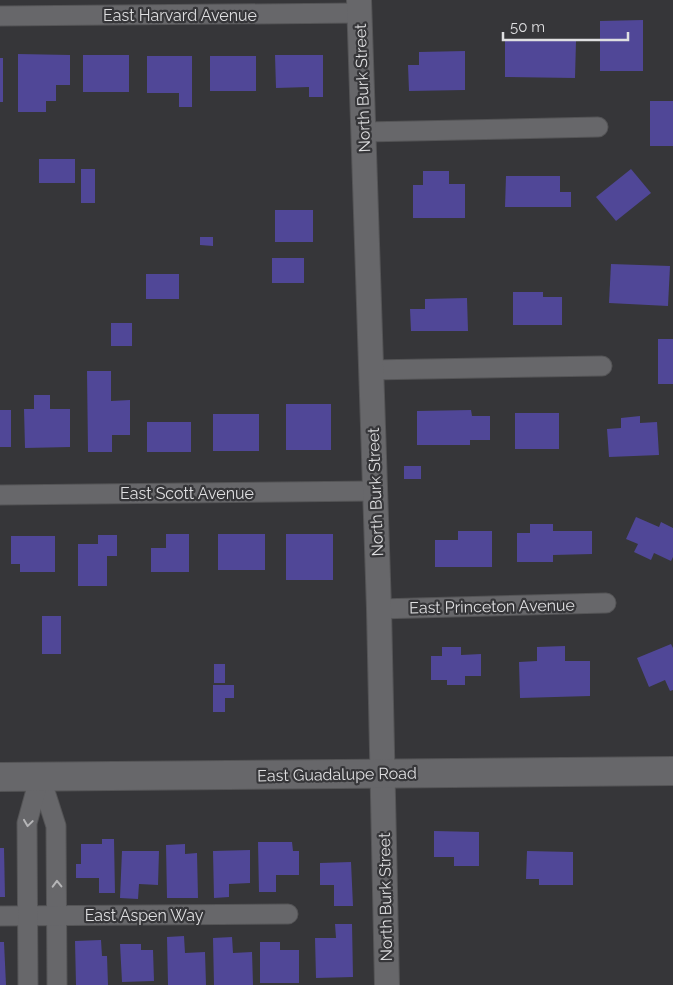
<svg xmlns="http://www.w3.org/2000/svg" width="673" height="985" font-family="Raleway,sans-serif">
<style>
.building{fill:#504797}
.lines{fill:none;stroke-linecap:round;stroke-linejoin:round}
.minor-casing{stroke:#545456;stroke-width:21}
.tertiary-casing{stroke:#545456;stroke-width:26}
.secondary-casing{stroke:#545456;stroke-width:30}
.minor{stroke:#67676a;stroke-width:19}
.tertiary{stroke:#67676a;stroke-width:24}
.secondary{stroke:#67676a;stroke-width:28}
.oneway{stroke:#b5b5b7}
.labels{text-anchor:middle;stroke-width:4.5;stroke-linejoin:round;paint-order:stroke}
.street-label{font-size:16px;fill:#dfdfe1;stroke:#363639}
</style>
<rect width="100%" height="100%" fill="#363639"/>
<g class="building">
<path d="M643,20V71H600V21Z"/>
<path d="M505,40L576,41L575,78L505,77Z"/>
<path d="M465,51V90L409,91L408,65H419V52Z"/>
<path d="M18,54L70,55V85H56V101H46V112H18Z"/>
<rect x="83" y="55" width="46" height="37"/>
<path d="M275,55H323V97H309V87L276,88Z"/>
<path d="M147,56H192V107H179V93H147Z"/>
<rect x="210" y="56" width="46" height="35"/>
<rect x="0" y="58" width="3" height="44"/>
<rect x="650" y="101" width="23" height="45"/>
<rect x="39" y="159" width="36" height="24"/>
<rect x="81" y="169" width="14" height="34"/>
<path d="M631,169L651,193L616,221L596,197Z"/>
<path d="M423,171H449V184H465V218H413V185H423Z"/>
<path d="M506,176H560V192H571V207H505Z"/>
<rect x="275" y="210" width="38" height="32"/>
<path d="M200,237H213V246L200,245Z"/>
<rect x="272" y="258" width="32" height="25"/>
<path d="M611,264L670,266L668,306L609,303Z"/>
<rect x="146" y="274" width="33" height="25"/>
<path d="M513,292H543V297H562V325H513Z"/>
<path d="M467,298L468,331H411L410,309H425V299Z"/>
<rect x="111" y="323" width="21" height="23"/>
<rect x="658" y="339" width="15" height="45"/>
<path d="M87,371H111V401L130,400V435H112V452H88Z"/>
<path d="M34,395H50V409H70V447L25,448L24,409H34Z"/>
<rect x="286" y="404" width="45" height="46"/>
<rect x="0" y="410" width="11" height="37"/>
<path d="M471,410L472,416H490V440H470V445H417V411Z"/>
<rect x="515" y="413" width="44" height="36"/>
<rect x="213" y="414" width="46" height="37"/>
<path d="M640,416V423L657,422L659,455L609,457L607,429L621,428V418Z"/>
<rect x="147" y="422" width="44" height="30"/>
<rect x="404" y="466" width="17" height="13"/>
<path d="M636,517L659,527L661,522L673,528V557L671,561L654,553L651,560L634,552L638,544L626,539Z"/>
<path d="M530,524H553V531H592V554L553,555V562H517V533H530Z"/>
<path d="M458,531H492V567H435V540H458Z"/>
<path d="M166,534H189V572H151V548H166Z"/>
<rect x="218" y="534" width="47" height="36"/>
<rect x="286" y="534" width="47" height="46"/>
<path d="M98,535H117V556H107V586H78V544H98Z"/>
<path d="M11,536H55V572H20V564H11Z"/>
<rect x="42" y="616" width="19" height="38"/>
<path d="M671,644L673,648V690L670,691L665,680L649,687L637,658Z"/>
<path d="M565,646V661H590V696L520,698L519,662L537,661V647Z"/>
<path d="M442,647H461V655L481,654V676H465V685H447V680H431V656H442Z"/>
<rect x="214" y="664" width="11" height="19"/>
<path d="M213,685H234V698H225V712H213Z"/>
<path d="M434,831L479,832V866H454V857H434Z"/>
<path d="M102,839H114L115,893H99V878H76V864H81V844H102Z"/>
<path d="M258,842H292L293,851H299V875H276V892H259Z"/>
<path d="M185,844V854L197,853L198,898H167L166,845Z"/>
<path d="M0,848H4L5,897H0Z"/>
<path d="M250,850V883L229,884V897L214,898L213,851Z"/>
<path d="M122,851H159L158,885L139,884L138,899L120,898Z"/>
<path d="M527,851L573,852V885H539V879H526Z"/>
<path d="M351,862L353,906H334V885H320V863Z"/>
<path d="M335,924H352L353,977L316,978L315,938H336Z"/>
<path d="M184,936L185,953L205,952L206,985H168L167,937Z"/>
<path d="M232,937L233,953L252,952L253,985H214L213,938Z"/>
<path d="M101,940L102,956H107L108,985H76L75,941Z"/>
<path d="M0,942H4L6,985H0Z"/>
<path d="M260,942H280V950H299V983H260Z"/>
<path d="M120,944H141V950H153L154,981L122,982Z"/>
</g>
<g class="lines">
<defs>
<g id="minor">
<path d="M0,16L360,13"/>
<path d="M364,132L598,127"/>
<path d="M370,370L602,366"/>
<path d="M0,495L375,491"/>
<path d="M379,609L606,603"/>
<path d="M40,776L56,826L57,985"/>
<path d="M0,916L288,914"/>
<path d="M28,985L27,823L40,776"/>
</g>
<path id="tertiary" d="M359,0L379,609L387,985"/>
<path id="secondary" d="M0,777L673,771"/>
</defs>
<use href="#minor" class="minor-casing"/>
<use href="#tertiary" class="tertiary-casing"/>
<use href="#secondary" class="secondary-casing"/>
<use href="#minor" class="minor"/>
<use href="#tertiary" class="tertiary"/>
<use href="#secondary" class="secondary"/>
</g>
<defs><path id="oneway-chevron" d="M-2-3.5L2.5 0L-2 3.5" fill="none" stroke-width="1.6" stroke-linecap="round" stroke-linejoin="round" transform="scale(1.25)"/></defs>
<g class="oneway">
<use href="#oneway-chevron" transform="translate(28 823) rotate(98)"/>
<use href="#oneway-chevron" transform="translate(57 884) rotate(-91)"/>
</g>
<g class="labels">
<g class="street-label">
<text x="180" y="21">East Harvard Avenue</text>
<text transform="translate(362 88) rotate(-92)" y="6">North Burk Street</text>
<text transform="translate(375 492) rotate(-92)" y="6">North Burk Street</text>
<text x="187" y="499">East Scott Avenue</text>
<text transform="translate(492 606) rotate(-1)" y="6">East Princeton Avenue</text>
<text transform="translate(337 774) rotate(-1)" y="6">East Guadalupe Road</text>
<text transform="translate(385 897) rotate(-91)" y="6">North Burk Street</text>
<text x="144" y="921">East Aspen Way</text>
</g>
</g>
<path d="M503 32v8h125v-8" fill="none" stroke="#dfdfe1" stroke-width="2.5"/>
<text x="510" y="32" font-size="15" fill="#dfdfe1" stroke="#363639" stroke-width="4" paint-order="stroke">50 m</text>
</svg>
